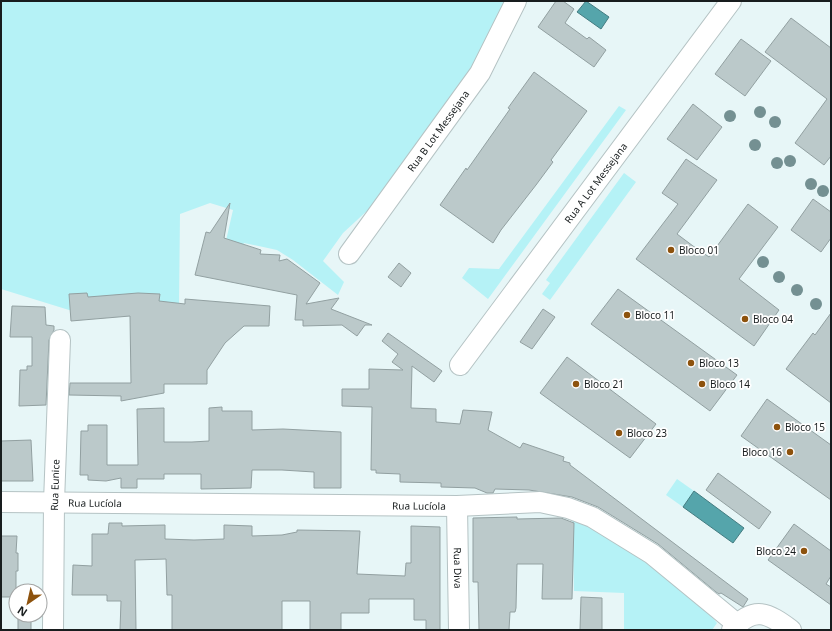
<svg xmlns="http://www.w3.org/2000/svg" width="832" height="631" font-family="'Noto Sans',sans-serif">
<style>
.green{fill:#b5f2f6}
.water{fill:#55a5ab;stroke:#437c81}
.building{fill:#bbc9ca;stroke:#92a0a1}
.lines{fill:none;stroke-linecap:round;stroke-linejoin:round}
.street-casing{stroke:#b5c3c4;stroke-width:22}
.street{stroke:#fff;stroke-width:20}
.tree{fill:#749092}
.poi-dot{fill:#8d520d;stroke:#fff;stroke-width:1.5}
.labels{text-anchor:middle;stroke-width:3.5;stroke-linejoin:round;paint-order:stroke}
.street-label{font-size:10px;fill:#181d1e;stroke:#fff}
.poi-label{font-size:10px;fill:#181d1e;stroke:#fff;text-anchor:start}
</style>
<rect width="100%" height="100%" fill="#e7f6f7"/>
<g class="green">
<path d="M1,1H505L472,68L369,209L343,233L323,261L344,282L338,295L293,260L277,250L244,243L241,250L225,245L233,210L210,203L180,214L179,306L82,314L1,289Z"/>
<path d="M619,106L626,110L488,299L462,278L469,268L499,269Z"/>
<path d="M624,173L636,182L550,300L542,294L550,283L546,280Z"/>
<path d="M677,479L694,491L683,507L666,495Z"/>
<path d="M572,515L653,566L707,611L717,623L712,630H624V593L574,591Z"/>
</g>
<g class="water">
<path d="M586,1L609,17L601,29L577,12Z"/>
<path d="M694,491L744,528L733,543L683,507Z"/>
</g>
<g class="building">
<path d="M556,1H563L574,9L565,23L587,39L589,37L606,50L594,67L538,27Z"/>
<path d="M791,18L831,48V156L824,165L795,143L827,99L765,52Z"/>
<path d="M741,39L771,61L745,96L715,74Z"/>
<path d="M534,72L587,111L551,160L553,162L536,185L501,230L493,243L440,205L466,168L467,170L510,109L508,108Z"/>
<path d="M693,104L722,127L697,160L667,139Z"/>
<path d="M686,159L717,180L677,234L693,246L709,257L748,204L778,227L739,279L779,310L754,346L636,259L678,204L662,193Z"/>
<path d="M813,199L831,212V238L821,252L791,230Z"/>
<path d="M230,203L224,238L261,250L260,254L280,255L279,261L287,259L320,283L306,304L339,298L331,309L372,325H365L357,336L342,325L303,326V320H295L297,295L195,275L206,232L210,233Z"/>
<path d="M399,263L411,273L401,287L388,277Z"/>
<path d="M618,289L737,375L710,411L591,324Z"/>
<path d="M87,293L88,297L138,293L160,294L159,301L185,304V299L270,306L269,326H244L225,343L207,370V384H164V393L121,401V396L69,395L70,383H131L130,316L71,321L69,294Z"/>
<path d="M12,306L45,307L46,325L54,326V330L49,340L46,405L19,406L20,370H27V366H32V337H10Z"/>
<path d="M543,309L555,317L532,349L520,342Z"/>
<path d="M831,313V403L786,369L813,333L815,335Z"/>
<path d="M388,333L442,371L434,382L412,366L411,408L436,409V422L460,424L463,410L492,412L488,430L520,448L523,443L564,457L563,461L570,463V465L748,599L743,607L721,593L719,594L716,592L658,544L598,507L572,497L529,490L495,489L493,493H487L475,488L441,487V483L400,482V474L376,473V470H371L372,407L342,406V389H369V369L403,370L392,362L398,354L382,341Z"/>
<path d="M567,357L656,424L630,458L540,393Z"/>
<path d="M767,399L831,445V500L741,436Z"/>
<path d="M222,407V411H252V430L283,429L341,432V488H314V472L282,470H252L251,488L201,489V474H164V479H137V488H121V478L106,481L88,480V475H80L81,431H88V425H107V465H138L137,409L164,408V442H192L209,441V408Z"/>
<path d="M31,440L33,481H1V441Z"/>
<path d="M718,473L771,512L759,529L706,490Z"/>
<path d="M517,517V519L561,518L574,523L572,599H542L543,564H517L516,608L515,612H510L509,630H479L478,582H473V518Z"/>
<path d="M109,523H122V526L165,525V539L194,540L224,539V525L252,526V536L282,535L297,532V530L360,531L357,574L405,576L406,563H411V526L440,527V630H426V620H414V599H369V613H341V630H310V601H282V630H172V595H167L166,559L135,560L136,630H120L121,601H107V595H72L73,565L92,566V534H108Z"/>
<path d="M794,524L831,551V576L826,584L831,587V605L768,560Z"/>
<path d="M1,536H17L16,553H18V571H16V597H1Z"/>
<path d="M581,597L602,598V630H580Z"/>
<rect x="18" y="615" width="13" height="15"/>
</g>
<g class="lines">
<defs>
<g id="street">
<path id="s1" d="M349,254L480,73L516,1"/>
<path id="s2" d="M460,365L731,1"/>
<path id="s3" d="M1,502L457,506L540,502L568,508L592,517L652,554L737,624"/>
<path id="s4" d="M457,506L459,630"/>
<path id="s5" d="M53,630L54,502L60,340"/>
<path d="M732,630C754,605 768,613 791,630"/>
</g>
</defs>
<use href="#street" class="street-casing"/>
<use href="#street" class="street"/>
</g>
<g class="tree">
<circle cx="760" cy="112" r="6"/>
<circle cx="730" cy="116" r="6"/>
<circle cx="775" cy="122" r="6"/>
<circle cx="755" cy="145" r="6"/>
<circle cx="790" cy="161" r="6"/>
<circle cx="777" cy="163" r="6"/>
<circle cx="811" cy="184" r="6"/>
<circle cx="823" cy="191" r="6"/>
<circle cx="763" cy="262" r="6"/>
<circle cx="779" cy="277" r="6"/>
<circle cx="797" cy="290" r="6"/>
<circle cx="816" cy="304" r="6"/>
</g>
<g class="poi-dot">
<circle cx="671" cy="250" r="4"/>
<circle cx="627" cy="315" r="4"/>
<circle cx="745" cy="319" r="4"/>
<circle cx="691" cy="363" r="4"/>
<circle cx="576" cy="384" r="4"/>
<circle cx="702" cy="384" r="4"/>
<circle cx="777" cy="427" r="4"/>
<circle cx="619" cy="433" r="4"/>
<circle cx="790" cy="452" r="4"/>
<circle cx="804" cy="551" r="4"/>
</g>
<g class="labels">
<g class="street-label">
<text dy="4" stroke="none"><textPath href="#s1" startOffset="152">Rua B Lot Messejana</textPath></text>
<text dy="4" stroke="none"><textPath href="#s2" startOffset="227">Rua A Lot Messejana</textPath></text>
<text dy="4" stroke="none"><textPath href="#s5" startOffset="145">Rua Eunice</textPath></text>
<text dy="4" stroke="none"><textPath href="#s3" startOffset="94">Rua Lucíola</textPath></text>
<text dy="4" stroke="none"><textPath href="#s3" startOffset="418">Rua Lucíola</textPath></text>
<text dy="4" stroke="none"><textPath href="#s4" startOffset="62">Rua Diva</textPath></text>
</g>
<g class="poi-label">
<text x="679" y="254">Bloco 01</text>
<text x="635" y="319">Bloco 11</text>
<text x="753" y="323">Bloco 04</text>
<text x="699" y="367">Bloco 13</text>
<text x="584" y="388">Bloco 21</text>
<text x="710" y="388">Bloco 14</text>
<text x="785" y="431">Bloco 15</text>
<text x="627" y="437">Bloco 23</text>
<text x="782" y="456" text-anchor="end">Bloco 16</text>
<text x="796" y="555" text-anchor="end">Bloco 24</text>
</g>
</g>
<rect width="832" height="631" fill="none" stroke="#181d1e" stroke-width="4"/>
<g transform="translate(28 603) rotate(214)"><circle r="19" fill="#ffffff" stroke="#a3a5a5"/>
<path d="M0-3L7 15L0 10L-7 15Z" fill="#8d520d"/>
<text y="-6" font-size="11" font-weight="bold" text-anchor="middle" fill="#181d1e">N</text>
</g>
</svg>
